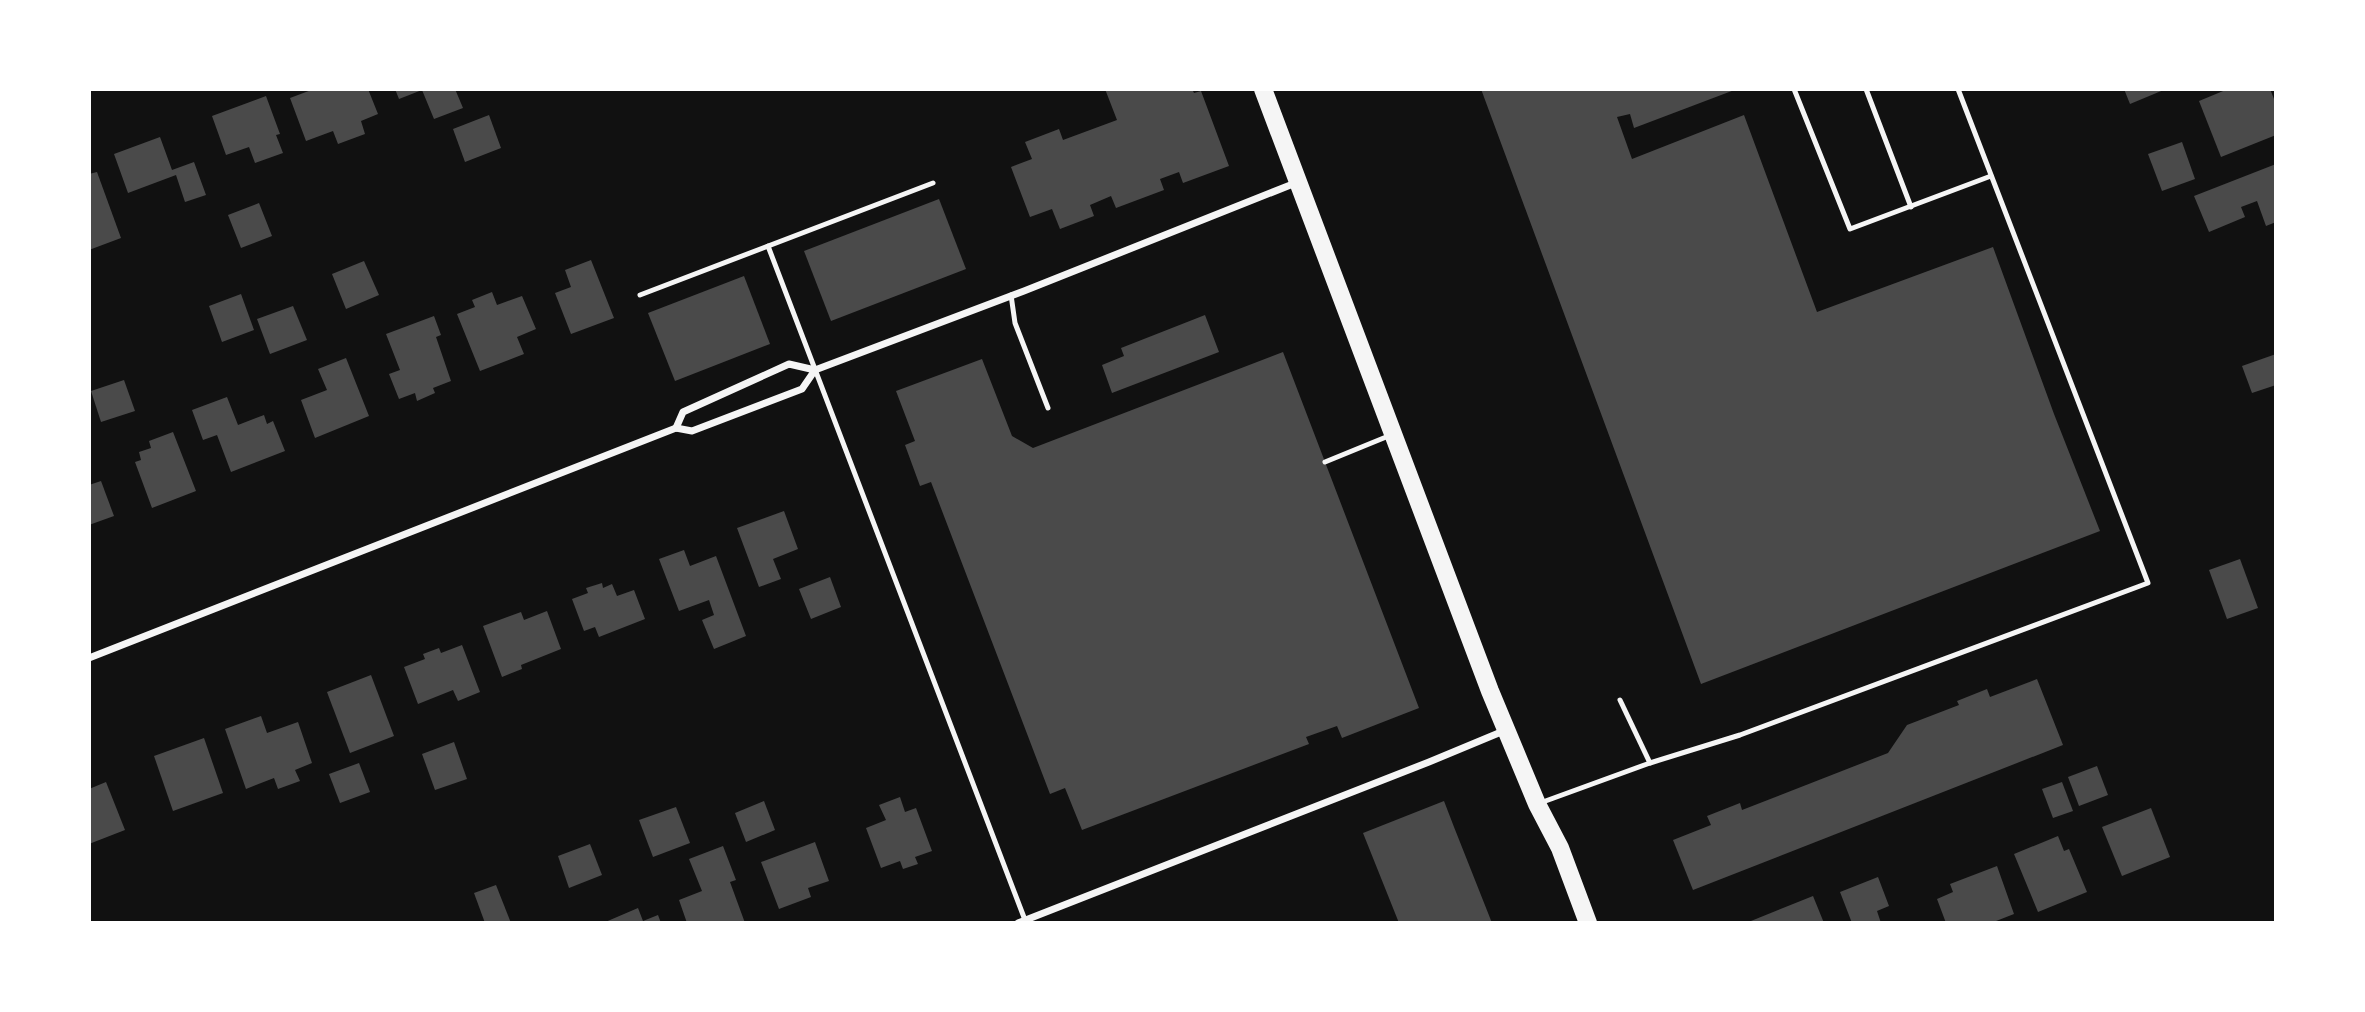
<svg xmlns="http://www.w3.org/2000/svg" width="2365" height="1012" font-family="Lora,serif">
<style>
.building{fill:#4a4a4a}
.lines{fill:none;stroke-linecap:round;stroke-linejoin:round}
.service{stroke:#f5f5f5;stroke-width:5}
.minor{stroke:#f5f5f5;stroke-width:7}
.primary{stroke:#f5f5f5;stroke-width:18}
</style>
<rect width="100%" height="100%" fill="#111"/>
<g class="building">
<path d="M314,89H368L378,114L361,121L365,134L338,144L333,131L306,141L290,98Z"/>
<path d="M395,89H455L463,108L434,119L422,90L399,99Z"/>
<path d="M1105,89H1192L1194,93L1201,91L1229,166L1183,183L1179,172L1160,179L1164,190L1116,208L1111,196L1090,205L1094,216L1060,229L1052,209L1030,217L1011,167L1032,159L1025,142L1059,129L1063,140L1117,120Z"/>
<path d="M1481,89H1737L1634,128L1630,114L1617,117L1632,159L1744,115L1817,312L1993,247L2054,414L2100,531L1701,684Z"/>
<path d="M2124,89H2166L2130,104Z"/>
<path d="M2228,89H2270L2276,104V135L2221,157L2199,101Z"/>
<path d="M266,96L280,134L276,135L283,153L255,163L249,147L226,155L212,116Z"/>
<path d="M489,115L501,148L465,162L453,129Z"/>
<path d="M160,137L172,170L194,162L206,195L185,202L176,175L128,193L114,154Z"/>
<path d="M2182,142L2195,179L2162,191L2148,154Z"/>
<path d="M2276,164V222L2266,226L2257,201L2241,207L2245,217L2209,232L2194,196Z"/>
<path d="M97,172L121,238L89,250V174Z"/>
<path d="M939,199L966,269L831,321L804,251Z"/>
<path d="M259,203L272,236L241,248L228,215Z"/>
<path d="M591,260L614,318L571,334L555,293L571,287L565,270Z"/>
<path d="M364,261L379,295L346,309L332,274Z"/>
<path d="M744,276L770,344L675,381L648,313Z"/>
<path d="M492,292L497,305L522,296L536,329L517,337L524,354L480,371L457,314L475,307L472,300Z"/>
<path d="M241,294L254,330L222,342L209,306Z"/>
<path d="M293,306L307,340L270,354L257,319Z"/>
<path d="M1205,315L1219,352L1112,393L1102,365L1124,356L1121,348Z"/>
<path d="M434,316L441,335L436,337L451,381L433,388L435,393L417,401L415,393L399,399L389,374L400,370L386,334Z"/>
<path d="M1283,352L1419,708L1342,738L1337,726L1306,737L1309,744L1082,830L1065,788L1050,794L931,482L920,486L905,445L915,441L896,391L982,359L1012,436L1033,448Z"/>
<path d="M2276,354V385L2252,393L2242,366Z"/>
<path d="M346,358L369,416L315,438L301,400L327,390L318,369Z"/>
<path d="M124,380L135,411L101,422L91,391Z"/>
<path d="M227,397L238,425L264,415L267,424L273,421L285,451L231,472L217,435L203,440L192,410Z"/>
<path d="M173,432L196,491L152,508L135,462L141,460L139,452L151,448L149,441Z"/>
<path d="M101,481L114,516L89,525V485Z"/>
<path d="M784,511L798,549L773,559L781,579L759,587L737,528Z"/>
<path d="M684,550L690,566L716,556L746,636L714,649L702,620L714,615L709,600L679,611L659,559Z"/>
<path d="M2240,559L2258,608L2227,619L2209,570Z"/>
<path d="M830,577L841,607L811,619L799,589Z"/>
<path d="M602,583L603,588L612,584L617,596L634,590L645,619L599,637L595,627L584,631L572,599L588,593L586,588Z"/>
<path d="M547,611L561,649L521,665L522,669L502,677L483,626L521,612L524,620Z"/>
<path d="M462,645L480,692L458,701L453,690L418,704L404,667L425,659L423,654L439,648L441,653Z"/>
<path d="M371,675L394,736L350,753L327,692Z"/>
<path d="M2037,679L2063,745L1693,890L1673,840L1711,825L1707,816L1740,803L1742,810L1888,753L1907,725L1959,705L1957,701L1987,689L1990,697Z"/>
<path d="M261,716L267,733L298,722L312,763L295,770L300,781L278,789L274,778L246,789L225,729Z"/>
<path d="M204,738L223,793L173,811L154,756Z"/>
<path d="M454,742L467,779L435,790L422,754Z"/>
<path d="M359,763L370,792L340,803L329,774Z"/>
<path d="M2097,766L2108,795L2079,806L2068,777Z"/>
<path d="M106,782L125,830L89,844V789Z"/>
<path d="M2062,782L2073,811L2053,818L2042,789Z"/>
<path d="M900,797L905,812L916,808L932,851L915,857L918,864L903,869L900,861L881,868L866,828L886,820L879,805Z"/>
<path d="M764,801L775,830L746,842L735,813Z"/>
<path d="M1444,801L1454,827L1492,923H1399L1363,833Z"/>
<path d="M676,807L690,843L653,857L639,820Z"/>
<path d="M2151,808L2170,857L2122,876L2102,827Z"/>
<path d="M2058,836L2064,851L2069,849L2087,892L2038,912L2014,854Z"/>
<path d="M815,842L829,881L808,888L811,897L779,909L761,862Z"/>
<path d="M590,844L602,875L569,888L558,856Z"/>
<path d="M723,846L736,880L730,882L745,923H687L679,900L702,891L689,859Z"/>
<path d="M1997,866L2014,914L1991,923H1946L1937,899L1953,892L1950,884Z"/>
<path d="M1878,877L1889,906L1877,911L1881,923H1852L1840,892Z"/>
<path d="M496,885L511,923H485L474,893Z"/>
<path d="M1813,896L1824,923H1746Z"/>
<path d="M638,908L643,921L658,915L661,923H603Z"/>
</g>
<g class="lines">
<g class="service">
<path d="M1794,89L1850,229L1991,176"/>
<path d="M1866,89L1911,207"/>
<path d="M768,246L1025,920"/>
<path d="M640,295L933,183"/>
<path d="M1011,295L1015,323L1048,408"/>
<path d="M1325,462L1391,435"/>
<path d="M1620,700L1650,763"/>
<path d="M1540,803L1650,763L1740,735L2148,583L1958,89"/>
</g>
<g class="minor">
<path d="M676,428L683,412L789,364L815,370L1024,291L1298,182"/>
<path d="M89,658L676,428L692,431L802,389L815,370"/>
<path d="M1018,923L1429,762L1506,730"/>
</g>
<path class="primary" d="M1263,89L1490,691L1537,804L1560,848L1588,923"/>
</g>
<rect width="2365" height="1012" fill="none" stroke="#ffffff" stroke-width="182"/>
</svg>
